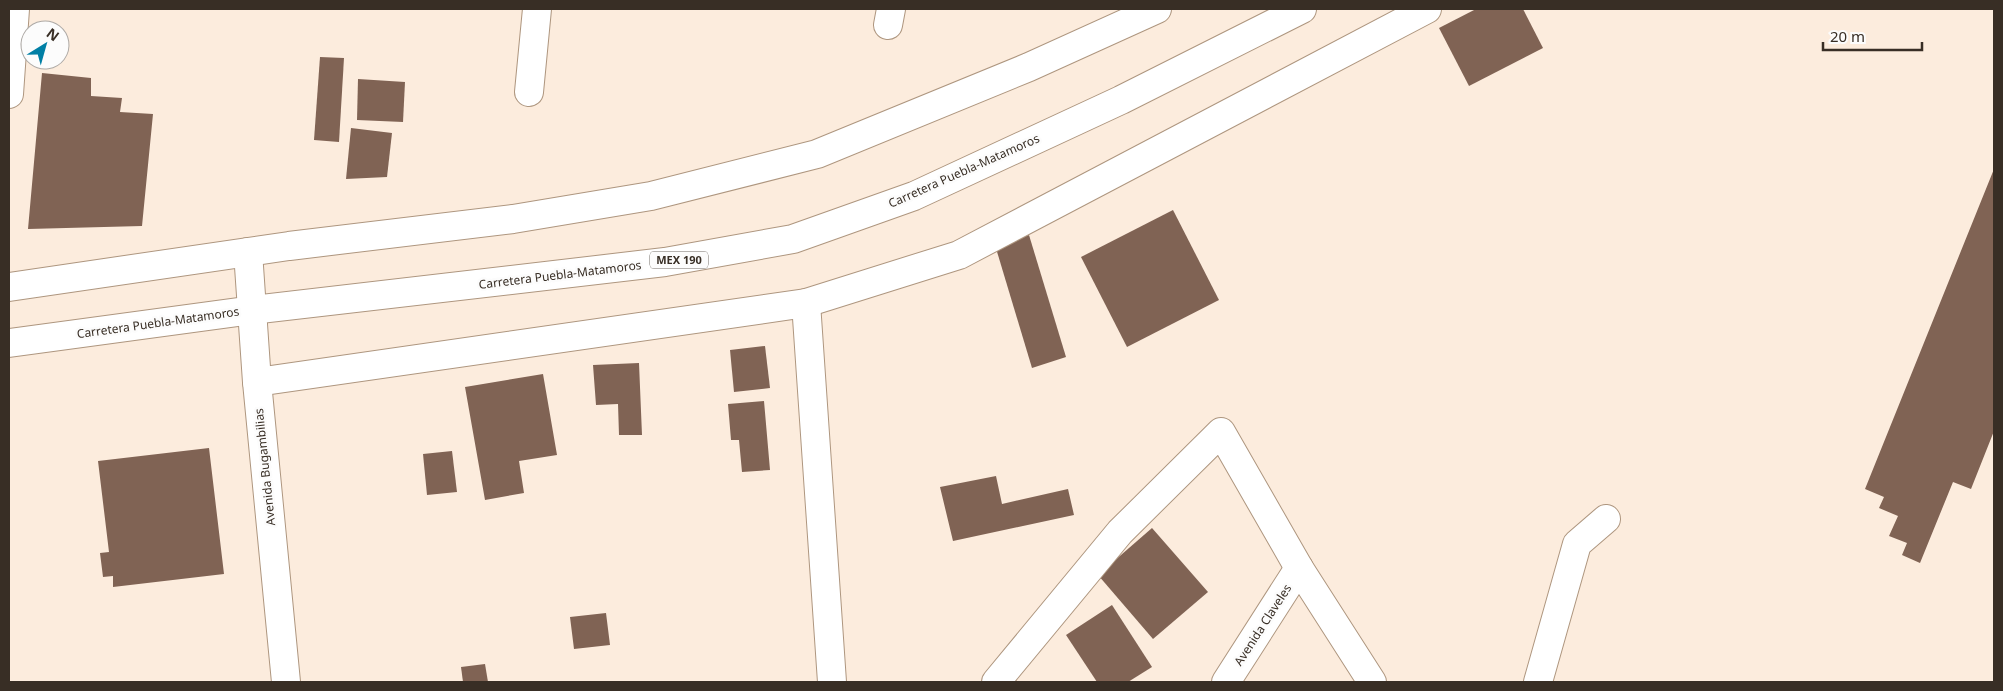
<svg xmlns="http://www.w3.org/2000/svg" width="2003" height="691" font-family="'Noto Sans',sans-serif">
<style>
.building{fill:#806354}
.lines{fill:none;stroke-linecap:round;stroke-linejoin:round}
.minor-casing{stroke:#ae967f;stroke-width:30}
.major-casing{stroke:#ae967f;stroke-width:30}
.minor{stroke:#fff;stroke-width:28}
.major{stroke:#fff;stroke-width:28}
.labels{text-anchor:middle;stroke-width:5;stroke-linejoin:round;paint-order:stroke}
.shield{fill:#fcfcfc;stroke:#736c66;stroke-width:1}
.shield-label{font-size:11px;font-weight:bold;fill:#382e25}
.street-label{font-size:12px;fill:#382e25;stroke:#fcfcfc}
</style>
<rect width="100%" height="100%" fill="#fcecdd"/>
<g class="building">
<path d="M1476,9H1523L1543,48L1469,86L1439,28Z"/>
<path d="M320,57L344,58L339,142L314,140Z"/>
<path d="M42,73L91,78V96L122,98L120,112L153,114L142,226L28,229Z"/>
<path d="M358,79L405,82L403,122L357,120Z"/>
<path d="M351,128L392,133L387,177L346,179Z"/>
<path d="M1994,169V431L1971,489L1953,482L1920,563L1902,555L1907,543L1889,536L1898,516L1879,508L1884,497L1865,489Z"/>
<path d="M1173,210L1219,300L1127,347L1081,257Z"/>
<path d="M1029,235L1066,357L1032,368L995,245Z"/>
<path d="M765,346L770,388L734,392L730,350Z"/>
<path d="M639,363L642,435H619L618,404L596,405L593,365Z"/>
<path d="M543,374L557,455L519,461L524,493L485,500L465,387Z"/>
<path d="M764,401L770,470L742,472L739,440H731L728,404Z"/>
<path d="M209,448L224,574L113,587V576L103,577L100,553L109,552L98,461Z"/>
<path d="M452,451L457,492L427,495L423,454Z"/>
<path d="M996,476L1002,504L1068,489L1074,515L953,541L940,487Z"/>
<path d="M1152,528L1208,592L1153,639L1098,575Z"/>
<path d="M1112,605L1152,667L1128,682H1097L1066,635Z"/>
<path d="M606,613L610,645L574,649L570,617Z"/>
<path d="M485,664L488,682H463L461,667Z"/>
</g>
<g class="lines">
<defs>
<g id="minor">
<path d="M888,25L891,9"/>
<path d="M529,92L537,9"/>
<path d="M9,94L15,9"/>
<path d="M248,252L257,382L286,682"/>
<path d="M806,303L832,682"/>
<path d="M257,382L806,303L959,255L1427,9"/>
<path d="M996,682L1120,532L1221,432L1299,568L1372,682"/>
<path d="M1226,682L1299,568"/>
<path d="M1538,682L1577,544L1606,519"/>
</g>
<g id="major">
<path d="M9,287L289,246L513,219L651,196L817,154L1029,67L1157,9"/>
<path d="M9,343L253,310L665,262L793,239L914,196L1121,100L1302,9"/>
</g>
</defs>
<use href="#minor" class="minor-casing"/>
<use href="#major" class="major-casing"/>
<use href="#minor" class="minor"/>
<use href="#major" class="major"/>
</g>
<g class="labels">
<rect class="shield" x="650" y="251.5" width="58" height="17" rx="4"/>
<g class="shield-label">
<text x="679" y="264">MEX 190</text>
</g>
<g class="street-label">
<text transform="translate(964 171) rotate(-24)" y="4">Carretera Puebla-Matamoros</text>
<text transform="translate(560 275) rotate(-7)" y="4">Carretera Puebla-Matamoros</text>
<text transform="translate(158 323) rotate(-8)" y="4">Carretera Puebla-Matamoros</text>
<text transform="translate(265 467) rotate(-96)" y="4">Avenida Bugambilias</text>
<text transform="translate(1263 625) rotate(-57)" y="4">Avenida Claveles</text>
</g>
</g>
<rect width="2003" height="691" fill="none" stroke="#382e25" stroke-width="20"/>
<g transform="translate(45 45) rotate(37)"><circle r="24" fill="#fcfcfc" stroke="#aeaaa6"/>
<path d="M0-4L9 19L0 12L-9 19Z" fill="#007fa5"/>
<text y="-8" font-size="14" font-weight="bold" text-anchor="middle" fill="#382e25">N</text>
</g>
<path d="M1823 42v8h99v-8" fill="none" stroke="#382e25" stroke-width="2.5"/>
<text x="1830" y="42" font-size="15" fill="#382e25" stroke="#fcfcfc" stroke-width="4" paint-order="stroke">20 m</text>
</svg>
